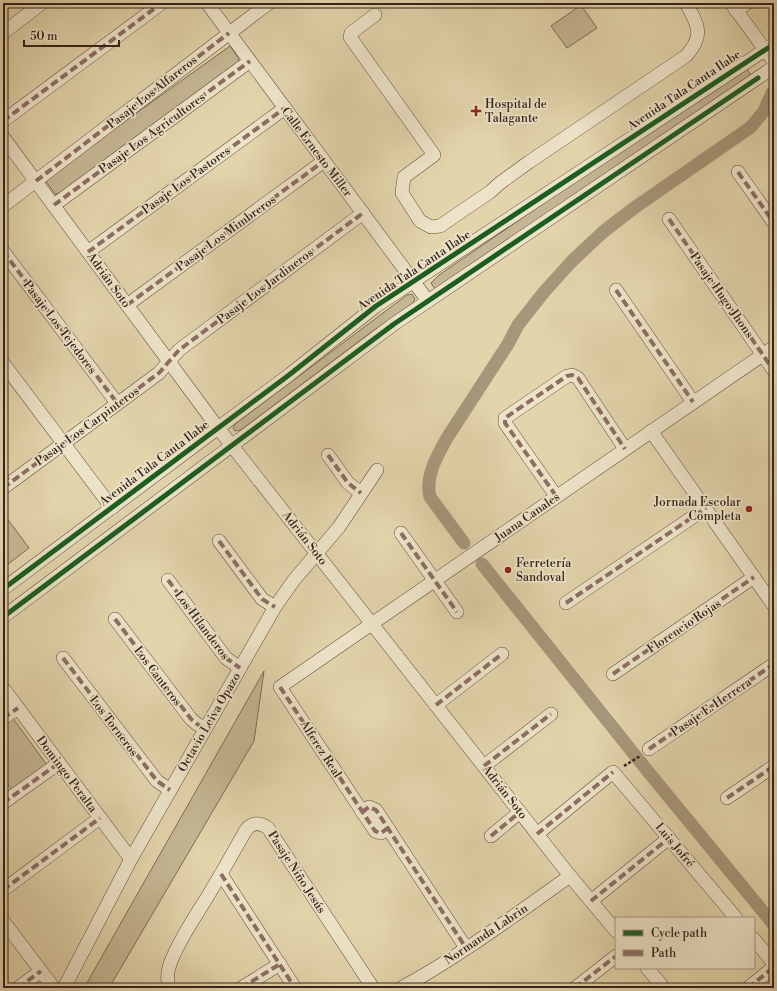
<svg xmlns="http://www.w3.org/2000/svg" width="777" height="991" font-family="'Libre Bodoni',serif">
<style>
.green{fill:#c5b693;stroke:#7c6c57}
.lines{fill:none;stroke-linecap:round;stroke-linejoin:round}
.canal{stroke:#a7977a;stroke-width:13}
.minor-casing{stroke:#5f4e3f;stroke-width:14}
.path{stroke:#33221b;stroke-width:2.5;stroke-dasharray:3 2;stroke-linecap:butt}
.minor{stroke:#ede3c8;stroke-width:13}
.quiet{stroke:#8d6e63;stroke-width:4;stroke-dasharray:8 4;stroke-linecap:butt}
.cycleway-casing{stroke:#ede3c8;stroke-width:8}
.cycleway{stroke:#1b5e20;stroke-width:5}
.poi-dot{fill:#8f2418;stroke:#ede3c8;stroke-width:1.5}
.labels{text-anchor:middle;stroke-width:3.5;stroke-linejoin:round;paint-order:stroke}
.street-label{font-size:12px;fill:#33221b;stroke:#ede3c8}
.poi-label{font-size:12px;fill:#33221b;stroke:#ede3c8;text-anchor:start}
</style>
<rect width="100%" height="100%" fill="#e3d4ab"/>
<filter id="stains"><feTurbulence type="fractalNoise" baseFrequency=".005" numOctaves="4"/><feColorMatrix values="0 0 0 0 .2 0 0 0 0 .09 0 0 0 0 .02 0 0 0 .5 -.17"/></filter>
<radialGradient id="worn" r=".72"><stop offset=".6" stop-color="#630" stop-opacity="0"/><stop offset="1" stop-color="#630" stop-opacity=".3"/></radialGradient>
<g class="green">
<path d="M581,5L597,28L567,48L551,26Z"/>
<path d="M230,46L239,59L237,64L61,193L55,194L46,181L47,177Z"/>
<path d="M746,68L752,76L435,289L431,283L439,275L639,138Z"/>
<path d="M412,294L415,299L413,303L370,333L241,430L235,431L233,428L235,424L407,295Z"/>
<path d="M3,513L29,548L3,568Z"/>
<path d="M264,671L254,741L109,988H84Z"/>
<path d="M12,717L47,765L12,790L3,777V724Z"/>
</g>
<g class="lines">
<g class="canal">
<path d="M464,543L430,497C425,476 437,456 447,438L508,344L518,325L544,292L572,261L603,232L634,208L751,127L764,111L772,93"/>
<path d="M482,564L650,774L774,925"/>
</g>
<defs>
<g id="minor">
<path d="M207,3L428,301"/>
<path d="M731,3L774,62"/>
<path d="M736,11L747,3"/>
<path d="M375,15L351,33L350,37L434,155L404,177L402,193L420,221L431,227L440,226L490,192L500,183L529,162L686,56C705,35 698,25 686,3"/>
<path d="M3,33L42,3"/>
<path d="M3,121L162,3"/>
<path d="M3,137L218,428L570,876L616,931"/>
<path d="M738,172L774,223"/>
<path d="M54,205L250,61"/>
<path d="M3,206L269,3"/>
<path d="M669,219L774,371"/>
<path d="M3,251L117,403"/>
<path d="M88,252L285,108"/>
<path d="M616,290L693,402"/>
<path d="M127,305L324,161"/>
<path d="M3,363L112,508"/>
<path d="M651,431L774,606"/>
<path d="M328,455L348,483L361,493"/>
<path d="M3,488L159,373L179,350L363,213"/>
<path d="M556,496L505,423V418L567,376L572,375L578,378L625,449"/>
<path d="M401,533L457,612"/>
<path d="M219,541L262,599L275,607"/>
<path d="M168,580L226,658L240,668"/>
<path d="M3,589L289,375L376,306L774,44"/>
<path d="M566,603L706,508"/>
<path d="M3,617L394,324L774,67"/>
<path d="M115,619L191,719L197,724L205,728"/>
<path d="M63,658L157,781L170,790"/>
<path d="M613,674L754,577"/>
<path d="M3,688L131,859"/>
<path d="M436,705L502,654"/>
<path d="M3,718L18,708"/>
<path d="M649,749L774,664"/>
<path d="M484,766L551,714"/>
<path d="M727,798L774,766"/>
<path d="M3,803L59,763"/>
<path d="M362,812L369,807L376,810L466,948"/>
<path d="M388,828L381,833L375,831L280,687L774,347"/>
<path d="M537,834L613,772L736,918"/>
<path d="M491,836L520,812"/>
<path d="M221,874L295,988"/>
<path d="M3,890L100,818"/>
<path d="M591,901L669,838"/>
<path d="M3,921L54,988"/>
<path d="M754,939L774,964"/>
<path d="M647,968L664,988"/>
<path d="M18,988L41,971"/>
<path d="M64,988L131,859L275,607L294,580L339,527L377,470"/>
<path d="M169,988C167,980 167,972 170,964C177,944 190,925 201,907C217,882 231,856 246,830C252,822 260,822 268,828L373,988"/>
<path d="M241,988L280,964"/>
<path d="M401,988C460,956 515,915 570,876"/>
<path d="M575,988L616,956"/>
<path d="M748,988L774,967"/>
</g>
</defs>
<use href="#minor" class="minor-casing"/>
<path class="path" d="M624,766L640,756"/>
<use href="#minor" class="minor"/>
<g class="quiet">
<path d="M3,121L162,3"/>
<path d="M738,172L774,223"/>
<path d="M36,181L229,33"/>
<path d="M54,205L250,61"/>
<path d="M669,219L774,371"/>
<path d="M3,251L117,403"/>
<path d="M88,252L285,108"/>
<path d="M616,290L693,402"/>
<path d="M127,305L324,161"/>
<path d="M328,455L348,483L361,493"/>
<path d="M3,474L10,482"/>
<path d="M3,488L159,373L179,350L363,213"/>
<path d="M556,496L505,423V418L567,376L572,375L578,378L625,449"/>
<path d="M401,533L457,612"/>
<path d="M219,541L262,599L275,607"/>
<path d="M168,580L226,658L240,668"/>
<path d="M566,603L706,508"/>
<path d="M115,619L191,719L197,724L205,728"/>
<path d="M63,658L157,781L170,790"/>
<path d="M613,674L754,577"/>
<path d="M280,687L375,831L381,833L388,828"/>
<path d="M436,705L502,654"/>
<path d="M3,718L18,708"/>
<path d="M649,749L774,664"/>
<path d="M484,766L551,714"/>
<path d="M727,798L774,766"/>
<path d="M3,803L59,763"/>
<path d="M362,812L369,807L376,810L466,948"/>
<path d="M537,834L613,772"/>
<path d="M491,836L520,812"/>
<path d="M221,874L295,988"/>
<path d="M3,890L100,818"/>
<path d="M591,901L669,838"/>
<path d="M18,988L41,971"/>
<path d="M241,988L280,964"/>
<path d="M575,988L616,956"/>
<path d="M748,988L774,967"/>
</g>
<defs>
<g id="cycleway">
<path d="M3,589L289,375L376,306L774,44"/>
<path d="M3,617L394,324L758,78"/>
</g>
</defs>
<use href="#cycleway" class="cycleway-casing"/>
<use href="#cycleway" class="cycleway"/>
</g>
<g class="poi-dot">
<path d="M474 105h4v4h4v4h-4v4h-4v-4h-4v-4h4z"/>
<circle cx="749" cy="509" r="4"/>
<circle cx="508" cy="570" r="4"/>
</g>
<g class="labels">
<g class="street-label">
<text transform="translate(684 90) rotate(-34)" y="4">Avenida Tala Canta Ilabe</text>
<text transform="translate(152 92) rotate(-38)" y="4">Pasaje Los Alfareros</text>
<text transform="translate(152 133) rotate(-36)" y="4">Pasaje Los Agricultores</text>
<text transform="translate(317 152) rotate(53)" y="4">Calle Ernesto Miller</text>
<text transform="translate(186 180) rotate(-36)" y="4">Pasaje Los Pastores</text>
<text transform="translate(226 233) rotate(-36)" y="4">Pasaje Los Mimbreros</text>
<text transform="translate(414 270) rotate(-34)" y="4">Avenida Tala Canta Ilabe</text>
<text transform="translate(109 280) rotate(54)" y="4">Adrián Soto</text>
<text transform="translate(265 286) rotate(-37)" y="4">Pasaje Los Jardineros</text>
<text transform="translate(722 295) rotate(55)" y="4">Pasaje Hugo Jhons</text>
<text transform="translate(60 327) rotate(53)" y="4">Pasaje Los Tejedores</text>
<text transform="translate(87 426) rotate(-36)" y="4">Pasaje Los Carpinteros</text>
<text transform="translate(154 463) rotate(-37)" y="4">Avenida Tala Canta Ilabe</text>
<text transform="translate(527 517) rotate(-35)" y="4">Juana Canales</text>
<text transform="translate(305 538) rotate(52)" y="4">Adrián Soto</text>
<text transform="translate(202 625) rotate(53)" y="4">Los Hilanderos</text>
<text transform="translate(684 626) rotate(-34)" y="4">Florencio Rojas</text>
<text transform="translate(158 676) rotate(53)" y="4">Los Canteros</text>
<text transform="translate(711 707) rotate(-34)" y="4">Pasaje E. Herrera</text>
<text transform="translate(209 722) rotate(-60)" y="4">Octavio Leiva Opazo</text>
<text transform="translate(114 726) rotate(53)" y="4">Los Torneros</text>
<text transform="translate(321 749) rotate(57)" y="4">Alferez Real</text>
<text transform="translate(67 774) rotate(53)" y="4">Domingo Peralta</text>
<text transform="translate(505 792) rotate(52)" y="4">Adrián Soto</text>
<text transform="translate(675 845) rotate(50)" y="4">Luis Jofré</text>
<text transform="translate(297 872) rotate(57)" y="4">Pasaje Niño Jesús</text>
<text transform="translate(486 934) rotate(-34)" y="4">Normanda Labrin</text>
</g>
<g class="poi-label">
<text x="485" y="108">Hospital de<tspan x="485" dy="14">Talagante</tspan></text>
<text x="741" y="506" text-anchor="end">Jornada Escolar<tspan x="741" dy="14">Completa</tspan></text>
<text x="516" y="567">Ferretería<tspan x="516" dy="14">Sandoval</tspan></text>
</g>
</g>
<rect width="777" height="991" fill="none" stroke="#e3d4ab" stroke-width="16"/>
<rect x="4" y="4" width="769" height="983" fill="none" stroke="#33221b" stroke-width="2"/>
<rect x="8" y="8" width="761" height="975" fill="none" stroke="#33221b"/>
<rect x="615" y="917" width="140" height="52" fill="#ede3c8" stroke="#a39683"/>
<rect x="623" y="930" width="20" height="6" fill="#1b5e20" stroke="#a39683"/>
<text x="651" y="937" font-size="12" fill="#33221b">Cycle path</text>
<rect x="623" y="950" width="20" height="6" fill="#8d6e63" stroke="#a39683"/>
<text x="651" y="957" font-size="12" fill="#33221b">Path</text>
<path d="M24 40v6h95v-6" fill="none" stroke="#33221b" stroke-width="2"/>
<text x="30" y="40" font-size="12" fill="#33221b" stroke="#ede3c8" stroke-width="3" paint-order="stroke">50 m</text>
<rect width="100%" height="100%" filter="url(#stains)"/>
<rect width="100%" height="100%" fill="url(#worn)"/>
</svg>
